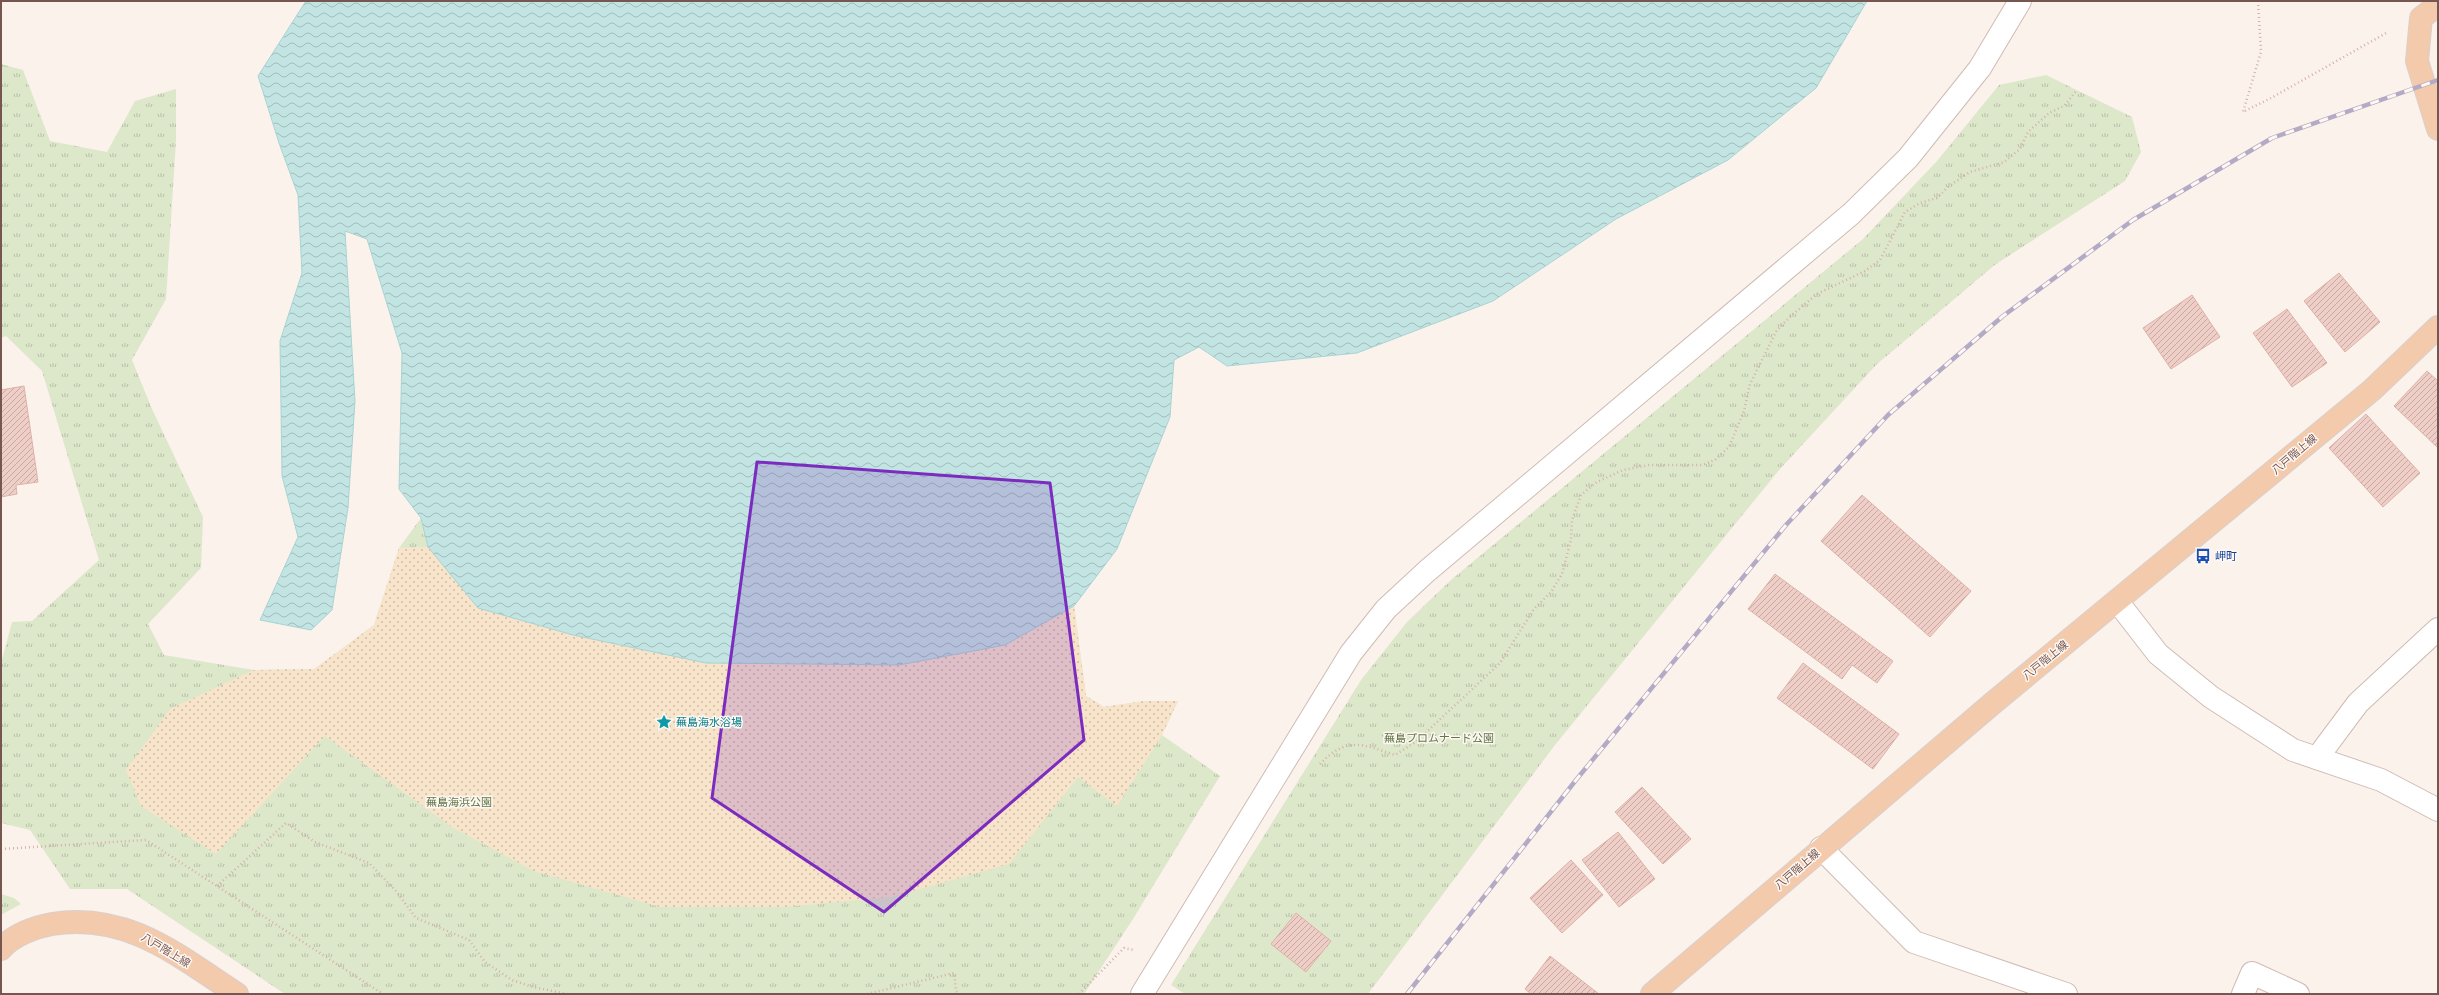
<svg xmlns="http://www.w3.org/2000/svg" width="2439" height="995" font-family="Barlow,'Noto Sans JP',sans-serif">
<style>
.grass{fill:url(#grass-tufts)}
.sand{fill:url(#sand-dots)}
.water{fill:url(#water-waves);stroke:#a9d4d3}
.building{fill:url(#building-hatch);stroke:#dfb2a8}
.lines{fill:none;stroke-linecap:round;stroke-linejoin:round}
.minor-casing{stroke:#cfbbb4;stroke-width:24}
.major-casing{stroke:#d8d0ce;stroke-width:24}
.path{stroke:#d4b1a9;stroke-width:2.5;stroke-dasharray:1 3;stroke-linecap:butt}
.minor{stroke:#fff;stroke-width:22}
.major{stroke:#f3caab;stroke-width:22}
.rail-casing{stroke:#b3aac5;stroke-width:4.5}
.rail{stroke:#fef7f2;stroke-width:3;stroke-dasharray:9;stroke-linecap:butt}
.marked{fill:#7b2cbf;fill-opacity:0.2;stroke:#7b2cbf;stroke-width:3;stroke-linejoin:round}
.labels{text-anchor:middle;stroke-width:3;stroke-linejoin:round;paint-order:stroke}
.street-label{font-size:11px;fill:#755650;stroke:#fef7f2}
.transit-label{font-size:11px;fill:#164399;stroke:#fef7f2;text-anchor:start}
.culture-label{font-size:11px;fill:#0d838f;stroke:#fef7f2;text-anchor:start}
.park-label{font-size:11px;fill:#617949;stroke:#fef7f2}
</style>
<defs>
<pattern id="grass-tufts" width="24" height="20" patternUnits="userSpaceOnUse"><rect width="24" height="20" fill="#dde8cb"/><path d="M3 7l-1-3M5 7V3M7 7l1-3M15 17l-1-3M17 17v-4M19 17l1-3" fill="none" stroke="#b8bfa7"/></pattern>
<pattern id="sand-dots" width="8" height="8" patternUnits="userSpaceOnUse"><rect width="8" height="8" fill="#f7e4ca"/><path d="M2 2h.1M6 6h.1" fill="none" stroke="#cdbca6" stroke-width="1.8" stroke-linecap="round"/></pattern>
<pattern id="water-waves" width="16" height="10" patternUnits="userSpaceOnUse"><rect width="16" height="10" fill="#c2e4e2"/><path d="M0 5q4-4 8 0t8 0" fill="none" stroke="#a2bcba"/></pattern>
<pattern id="building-hatch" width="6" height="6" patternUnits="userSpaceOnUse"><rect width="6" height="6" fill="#eecec6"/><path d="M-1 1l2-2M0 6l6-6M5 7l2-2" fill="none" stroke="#c5aaa3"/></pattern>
</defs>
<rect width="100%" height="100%" fill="#fbf2ec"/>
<g class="grass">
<path d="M1,64L23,70L50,141L107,152L135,101L176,89V140L166,299L132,360L152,409L203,517L201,568L148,624L164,655L254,670L315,669L374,625L399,548L421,518L428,547L1005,645L1074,606L1086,696L1104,707L1144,701H1178L1162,735L1220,776L1133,919L1084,994H285L127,889H70L30,830L1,823V663L12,622L32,621L99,560L42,371L6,336L1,338Z"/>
<path d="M2046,75L2132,117L2141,152L2125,181L1996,264L1877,364L1780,469L1555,745L1368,994H1185L1171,985L1361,680L1407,622L1452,579L1863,239L1937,161L1999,85Z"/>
<path d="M1,894L14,898L21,904L1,915Z"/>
</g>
<path class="sand" d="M428,547L478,608L706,663L899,665L1005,645L1074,606L1086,696L1104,707L1144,701H1178L1162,735L1117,806L1078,777L1009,864L891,897L784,907H660L534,871L452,827L325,736L216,854L141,806L126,770L170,709L254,670L314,669L374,625L399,548Z"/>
<path class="water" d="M306,1H1867L1816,88L1728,160L1616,219L1493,301L1357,353L1227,366L1199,347L1174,360L1170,417L1117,549L1074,606L1005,645L899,665L706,663L573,635L478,608L428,547L421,518L399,489L402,353L367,239L345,231L355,401L348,508L332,610L311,630L260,620L298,537L282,476L280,341L302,273L298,195L279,143L258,76Z"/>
<g class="building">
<path d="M2339,273L2380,322L2345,352L2304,301Z"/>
<path d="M2192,295L2220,337L2171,369L2143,328Z"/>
<path d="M2287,309L2327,363L2292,387L2253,333Z"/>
<path d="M2427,371L2438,381V448L2394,406Z"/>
<path d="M24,386L38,482L16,485L17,494L1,497V390Z"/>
<path d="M2366,414L2420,473L2383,507L2329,448Z"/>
<path d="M1862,495L1971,591L1930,637L1821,541Z"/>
<path d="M1775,574L1893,661L1877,683L1852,665L1842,679L1748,609Z"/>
<path d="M1803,663L1899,734L1873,769L1777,698Z"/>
<path d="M1642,787L1691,839L1663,864L1615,812Z"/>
<path d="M1618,832L1655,879L1619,907L1582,860Z"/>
<path d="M1571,860L1603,895L1562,933L1530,898Z"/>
<path d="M1296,913L1331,941L1306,972L1271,944Z"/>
<path d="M1550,956L1599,994H1531L1525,989Z"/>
</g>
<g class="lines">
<defs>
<g id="minor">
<path d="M2117,601L2158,654L2211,697L2293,750L2381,780L2438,810"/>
<path d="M2317,758L2358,703L2438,629"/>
<path d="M1821,848L1914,942L2066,994"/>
<path d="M1142,994L1351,653L1386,609L1427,571L1851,214L1908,158L1980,68L2020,1"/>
<path d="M2243,994L2252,973L2298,994"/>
</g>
<g id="major">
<path d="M2438,5L2421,18L2417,61L2438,129"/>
<path d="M1,949C13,935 35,927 52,924C127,912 177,955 237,994"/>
<path d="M1652,994L1993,703L2372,390L2438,327"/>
</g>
</defs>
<use href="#minor" class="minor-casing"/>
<use href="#major" class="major-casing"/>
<g class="path">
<path d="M2258,1L2261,52L2243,112L2271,98L2388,32"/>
<path d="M1320,764C1347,736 1362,744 1395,755L1417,741L1500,663L1534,609L1551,592L1562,574L1571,540L1572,520L1581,495L1597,482L1623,470L1649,465H1702L1715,460L1729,447L1744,411L1750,384L1777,330L1792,315L1817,294L1865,271L1880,260L1905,212L1920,203L1937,198L1949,186L1970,172L2004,162L2020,149L2028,132L2049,113L2064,106L2077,90"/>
<path d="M1,849L146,840L383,994"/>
<path d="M217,886L286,823L315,842L369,863L396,891L416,918L469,940L485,962L512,980L533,987L567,994"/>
<path d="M867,994L954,973L956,991L959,994"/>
<path d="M1079,994L1124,948L1134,950"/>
</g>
<use href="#minor" class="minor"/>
<use href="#major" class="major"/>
<defs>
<path id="rail" d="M1407,994L1576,780L1786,525L1888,415L2003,316L2133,220L2272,138L2438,80"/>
</defs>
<use href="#rail" class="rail-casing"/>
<use href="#rail" class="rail"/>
</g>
<path class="marked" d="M757,462L1050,483L1084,740L884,912L712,798Z"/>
<defs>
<symbol id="bus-bare" viewBox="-9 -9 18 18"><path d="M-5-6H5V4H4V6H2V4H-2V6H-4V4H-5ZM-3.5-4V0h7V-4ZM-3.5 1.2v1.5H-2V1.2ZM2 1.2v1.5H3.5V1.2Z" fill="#1a4fb4" stroke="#fef7f2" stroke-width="2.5" paint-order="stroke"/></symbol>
<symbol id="sight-bare" viewBox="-9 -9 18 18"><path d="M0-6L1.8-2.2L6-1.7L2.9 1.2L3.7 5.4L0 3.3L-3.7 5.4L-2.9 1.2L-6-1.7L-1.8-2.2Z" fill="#0f9aa8" stroke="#fef7f2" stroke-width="2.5" paint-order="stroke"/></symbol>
</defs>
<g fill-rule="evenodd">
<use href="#bus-bare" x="2192" y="545" width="22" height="22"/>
<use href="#sight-bare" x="653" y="711" width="22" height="22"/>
</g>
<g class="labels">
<g class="street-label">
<text transform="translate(2294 454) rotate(-40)" y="4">八戸階上線</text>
<text transform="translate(2045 660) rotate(-39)" y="4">八戸階上線</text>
<text transform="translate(1797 869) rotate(-41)" y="4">八戸階上線</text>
<text transform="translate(166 950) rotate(31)" y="4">八戸階上線</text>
</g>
<g class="transit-label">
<text x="2215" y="560">岬町</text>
</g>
<g class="culture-label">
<text x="676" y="726">蕪島海水浴場</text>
</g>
<g class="park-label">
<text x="1439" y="742">蕪島プロムナード公園</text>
<text x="459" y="806">蕪島海浜公園</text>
</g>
</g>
<rect width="2439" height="995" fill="none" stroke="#755650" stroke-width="4"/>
</svg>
